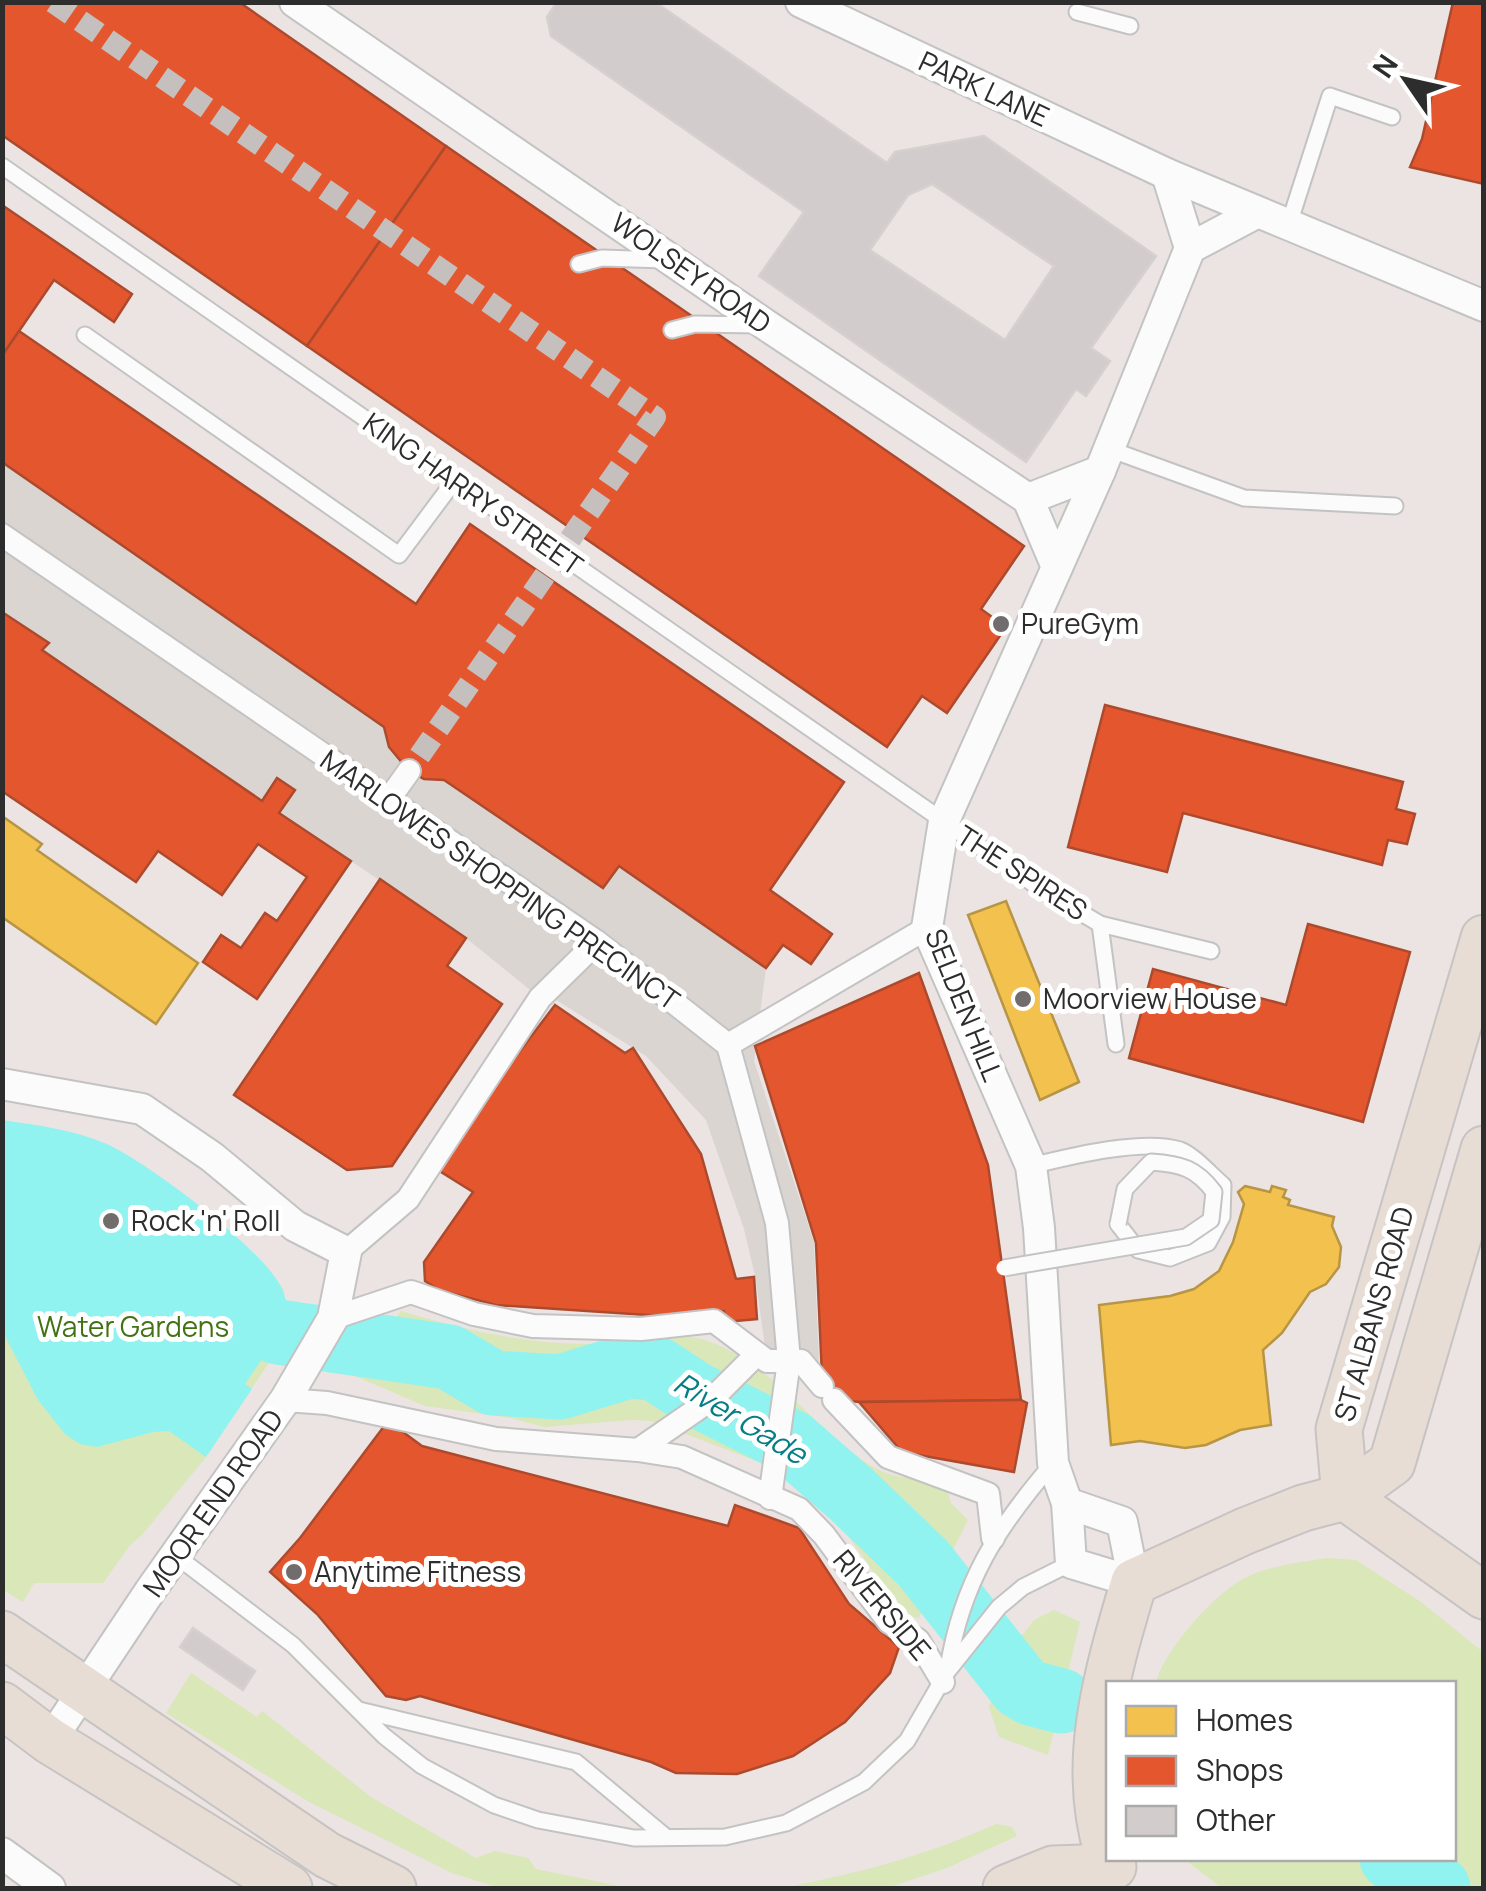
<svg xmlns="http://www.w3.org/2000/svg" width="1486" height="1891" font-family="Manrope,sans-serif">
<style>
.green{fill:#d9e7b9}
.plaza{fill:#dbd5d2}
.water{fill:#91f3ef}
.homes{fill:#f2c14e;stroke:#b79544;stroke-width:2.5}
.shops{fill:#e4572e;stroke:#ad4a2e;stroke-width:2.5}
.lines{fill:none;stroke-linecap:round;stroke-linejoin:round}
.river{stroke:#91f3ef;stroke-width:65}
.building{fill:#d2cdcc;stroke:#d6d0ce;stroke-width:2.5;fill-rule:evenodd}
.pedestrian-tunnel{stroke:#c5bfbe;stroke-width:22;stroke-dasharray:22 11;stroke-linecap:butt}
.service-casing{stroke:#c4c3c4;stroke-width:19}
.pedestrian-casing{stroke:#c4c3c4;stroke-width:26}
.minor-casing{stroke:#c4c3c4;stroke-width:34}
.primary-casing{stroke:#c6c3c3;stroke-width:49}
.service{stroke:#fcfbfb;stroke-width:15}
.pedestrian{stroke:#fcfbfb;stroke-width:22}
.minor{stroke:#fcfbfb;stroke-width:30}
.primary{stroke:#e8ddd4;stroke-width:45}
.service-bridge-casing{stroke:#c4c3c4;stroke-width:19;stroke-linecap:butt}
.service-bridge{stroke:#fcfbfb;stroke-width:15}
.poi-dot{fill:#706d6c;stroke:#fff;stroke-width:4}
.labels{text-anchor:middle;stroke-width:10;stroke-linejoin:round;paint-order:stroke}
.street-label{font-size:28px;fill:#2d2d2d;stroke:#fff}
.poi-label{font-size:28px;fill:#2d2d2d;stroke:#fff;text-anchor:start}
.park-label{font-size:28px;fill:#437215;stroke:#fff}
.water-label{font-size:30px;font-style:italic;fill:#067e85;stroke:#fff}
</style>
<rect width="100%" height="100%" fill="#ebe4e2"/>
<g class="green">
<path d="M3,1120L80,1135L108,1145L149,1169L241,1242L269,1269L283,1289L287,1310L280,1346L206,1457L142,1535L131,1544L103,1583H34L23,1602L3,1590Z"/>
<path d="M401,1311C464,1330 529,1345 595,1344C613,1344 631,1344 649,1342C670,1339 688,1333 708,1341C775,1365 813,1429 870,1465C892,1479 919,1480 944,1481L951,1503L968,1520L919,1618L913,1617L885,1589L827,1505L813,1491L759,1462L652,1421L632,1420L544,1427L511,1418L425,1406L355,1376L367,1352Z"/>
<path d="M1326,1558L1356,1560L1421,1602L1483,1652V1888H1222L1184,1859L1454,1858V1684L1156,1683C1164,1651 1212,1597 1241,1580C1265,1566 1299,1563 1326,1558Z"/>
<path d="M1054,1610L1080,1622L1048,1755L999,1737L989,1707L1007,1655L1034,1620Z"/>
<path d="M191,1673L257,1717L262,1711L371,1797L476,1858L495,1851L528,1858L536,1869L629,1888H499L452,1873L309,1802L166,1713Z"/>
<path d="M996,1824L1012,1827L1017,1836L947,1868L887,1888H783C861,1872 923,1857 996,1824Z"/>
</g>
<path class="plaza" d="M2,462L384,727L444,780L603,888L619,866L766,968L754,1061L814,1242L819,1363L767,1361L755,1276L744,1229L706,1120L646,1056L556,1000L540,998L466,938L279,813L294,790L278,778L262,801L42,650L48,643L3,612Z"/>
<path class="water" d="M2,1120C38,1125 74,1130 107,1144C147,1162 268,1252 283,1291C291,1313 286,1339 273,1357L266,1353L245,1384L252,1389L206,1457L169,1431L153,1432L97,1447L80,1444L65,1434L38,1400L3,1332Z"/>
<g class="homes">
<path d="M2,816L42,844L37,850L198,963L156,1024L2,917Z"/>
<path d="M1006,901L1079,1082L1040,1100L968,915Z"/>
<path d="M1245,1186L1270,1192L1272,1186L1286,1190L1283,1197L1290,1200L1288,1205L1334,1217L1332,1226L1341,1247L1339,1267L1326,1284L1310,1292L1282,1333L1263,1350L1271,1425L1240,1430L1206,1445L1185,1448L1140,1441L1111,1445L1099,1305L1170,1296L1194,1289L1219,1271L1233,1242L1244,1204L1238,1192Z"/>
</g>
<g class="shops">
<path d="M2,2H239L446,146L307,346L2,135Z"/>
<path d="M1453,2H1484V184L1410,167L1422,139Z"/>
<path d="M446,146L1024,546L981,609L1006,627L947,713L922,696L887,747L307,346Z"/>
<path d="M2,205L132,294L114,322L54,280L2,356Z"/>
<path d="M19,331L416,604L470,524L844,782L770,890L832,934L811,964L783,945L766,968L619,866L603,888L444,780L424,779L409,771L389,747L384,727L2,462V356Z"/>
<path d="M2,612L49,643L42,650L262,801L277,778L295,790L279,813L351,861L257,999L203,962L221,935L241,948L265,913L277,921L307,877L258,844L222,895L158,851L136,882L2,791Z"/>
<path d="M1105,705L1403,782L1396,809L1415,814L1407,844L1388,840L1382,865L1183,813L1167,872L1068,847Z"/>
<path d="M380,879L466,938L447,966L502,1004L392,1166L347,1170L234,1095Z"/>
<path d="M1308,924L1410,952L1363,1122L1129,1058L1153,969L1286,1005Z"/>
<path d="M919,973L988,1165L1021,1400L859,1402L823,1398L816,1243L755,1046Z"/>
<path d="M555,1005L625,1053L633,1048L701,1154L736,1279L754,1277L757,1319L725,1322L724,1311L662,1316L496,1305L439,1290L425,1281L424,1262L473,1192L438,1170L492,1088Z"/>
<path d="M1021,1400L1027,1403L1014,1472L902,1452L859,1402Z"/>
<path d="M388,1421L422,1446L728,1526L735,1505L799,1528L849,1604L899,1647L890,1673L845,1722L793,1756L737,1774L676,1773L651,1762L420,1696L406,1700L386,1696L317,1614L270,1572L300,1538Z"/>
</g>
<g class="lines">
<g class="river">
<path d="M204,1296L278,1332L449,1357L493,1383L560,1387L629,1366L655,1368L695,1394L791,1442L852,1495L923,1563L1021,1687L1031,1693L1061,1701"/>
<path d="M1392,1858L1438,1888"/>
</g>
</g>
<g class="building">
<path d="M557,2H655L887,163L895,152L984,136L1156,256L1091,348L1110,361L1086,396L1076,389L1026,462L759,276L804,212L551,36L547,17ZM932,184L1054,266L1005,340L870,250L908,195Z"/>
<path d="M193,1628L255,1671L243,1690L180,1647Z"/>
</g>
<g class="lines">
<path class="pedestrian-tunnel" d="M53,2L655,417L409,771"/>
<defs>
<g id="service">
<path d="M1077,12L1130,26"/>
<path d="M2,166L1041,889L1100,924L1211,951"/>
<path d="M1288,227L1330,96L1392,117"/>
<path d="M579,264L602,258L664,260"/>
<path d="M672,330L695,324L757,325"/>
<path d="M85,335L399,555L455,480"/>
<path d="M1109,449L1244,498L1395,506"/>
<path d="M1100,924L1116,1044"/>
<path d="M1031,1166C1068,1157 1143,1138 1180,1150C1194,1155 1211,1175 1223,1185L1222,1217L1208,1243L1170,1258L1138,1250L1118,1224"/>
<path d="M175,1555L293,1645L384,1736L422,1766L494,1805L538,1820L634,1838L725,1837L786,1823L864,1782L907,1741L947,1672L999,1607L1023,1587L1071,1563"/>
<path d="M948,1668C962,1582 997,1528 1053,1463"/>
<path d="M359,1710L576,1762L666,1837"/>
</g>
<g id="pedestrian">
<path d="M2,535L597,942L728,1045L777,1223L789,1361H767L714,1321L641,1329L533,1326L474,1314L411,1292L333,1318"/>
<path d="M389,799L409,771"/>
<path d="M728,1045L927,928"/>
<path d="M346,1252L408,1199L540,998L597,942"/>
<path d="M285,1400L327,1403L496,1439L638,1450L682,1457L799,1509L824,1535L889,1622L918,1640L943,1682"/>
<path d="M834,1400L888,1457L988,1494L993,1538"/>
<path d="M638,1450L712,1399L757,1354"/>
<path d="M770,1498L789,1361H801L822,1386"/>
</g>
<g id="minor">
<path d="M295,2L766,325L1028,499L1057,567"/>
<path d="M801,2L1167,174L1484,306"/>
<path d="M1167,174L1190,248"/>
<path d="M1028,499L1100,471"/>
<path d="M2,1084L142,1109L212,1157L295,1226L346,1252L333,1318L285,1400L150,1591L50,1741"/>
<path d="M1067,1503L1122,1522L1134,1582L1071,1563L1067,1503L1053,1463L1039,1228L1031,1166L927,928L944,821L1100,471L1190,248L1256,213"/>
<path d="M2,1853L50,1888"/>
</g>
<g id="primary">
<path d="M1345,1497L1339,1429L1484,938"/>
<path d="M1345,1497L1484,1596"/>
<path d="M2,1634L327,1855L393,1888"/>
<path d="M2,1705L50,1741L289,1888"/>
<path d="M1108,1854C1079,1763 1108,1670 1134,1582L1245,1531L1303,1508L1345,1497L1392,1463L1484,1149"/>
<path d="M1006,1888L1053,1869L1113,1867"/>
</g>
</defs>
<use href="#service" class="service-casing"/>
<use href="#pedestrian" class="pedestrian-casing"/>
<use href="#minor" class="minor-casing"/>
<use href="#primary" class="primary-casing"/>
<use href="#service" class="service"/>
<use href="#pedestrian" class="pedestrian"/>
<use href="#minor" class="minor"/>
<use href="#primary" class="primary"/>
<defs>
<path id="service-bridge" d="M1004,1268L1186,1237L1211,1220L1214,1192C1196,1168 1181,1164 1151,1162L1125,1189L1118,1224"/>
</defs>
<use href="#service-bridge" class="service-bridge-casing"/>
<use href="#service-bridge" class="service-bridge"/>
</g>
<g class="poi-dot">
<circle cx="1001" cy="624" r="10"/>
<circle cx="1023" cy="999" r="10"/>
<circle cx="111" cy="1221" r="10"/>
<circle cx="294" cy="1572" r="10"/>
</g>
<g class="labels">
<g class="street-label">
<text transform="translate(984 89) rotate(25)" y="10">PARK LANE</text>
<text transform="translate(691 273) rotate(35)" y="10">WOLSEY ROAD</text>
<text transform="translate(473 494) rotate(35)" y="10">KING HARRY STREET</text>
<text transform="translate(1022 873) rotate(33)" y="10">THE SPIRES</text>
<text transform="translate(500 880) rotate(35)" y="10">MARLOWES SHOPPING PRECINCT</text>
<text transform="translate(964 1005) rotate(68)" y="10">SELDEN HILL</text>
<text transform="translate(1374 1314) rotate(-74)" y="10">ST ALBANS ROAD</text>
<text transform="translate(213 1503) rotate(-55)" y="10">MOOR END ROAD</text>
<text transform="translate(882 1605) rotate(50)" y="10">RIVERSIDE</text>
</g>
<g class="poi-label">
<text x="1021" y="634">PureGym</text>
<text x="1043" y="1009">Moorview House</text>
<text x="131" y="1231">Rock 'n' Roll</text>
<text x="314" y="1582">Anytime Fitness</text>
</g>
<g class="park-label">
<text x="133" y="1337">Water Gardens</text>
</g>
<g class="water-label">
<text transform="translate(740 1419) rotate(31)" y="10">River Gade</text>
</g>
</g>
<rect width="1486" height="1891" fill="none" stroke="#2d2d2d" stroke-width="10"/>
<rect x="1106" y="1681" width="350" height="180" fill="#ffffff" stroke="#ababab" stroke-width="2.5"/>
<rect x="1126" y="1706" width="50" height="30" fill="#f2c14e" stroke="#ababab" stroke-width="2.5"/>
<text x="1196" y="1731" font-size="30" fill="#2d2d2d">Homes</text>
<rect x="1126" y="1756" width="50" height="30" fill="#e4572e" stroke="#ababab" stroke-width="2.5"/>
<text x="1196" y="1781" font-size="30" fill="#2d2d2d">Shops</text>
<rect x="1126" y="1806" width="50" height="30" fill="#d2cdcc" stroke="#ababab" stroke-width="2.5"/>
<text x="1196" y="1831" font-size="30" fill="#2d2d2d">Other</text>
<g transform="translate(1406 80) rotate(304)" stroke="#ffffff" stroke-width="8" paint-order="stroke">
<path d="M0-8L18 38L0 25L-18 38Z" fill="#2d2d2d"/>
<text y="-15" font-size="28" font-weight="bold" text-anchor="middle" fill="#2d2d2d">N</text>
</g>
</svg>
